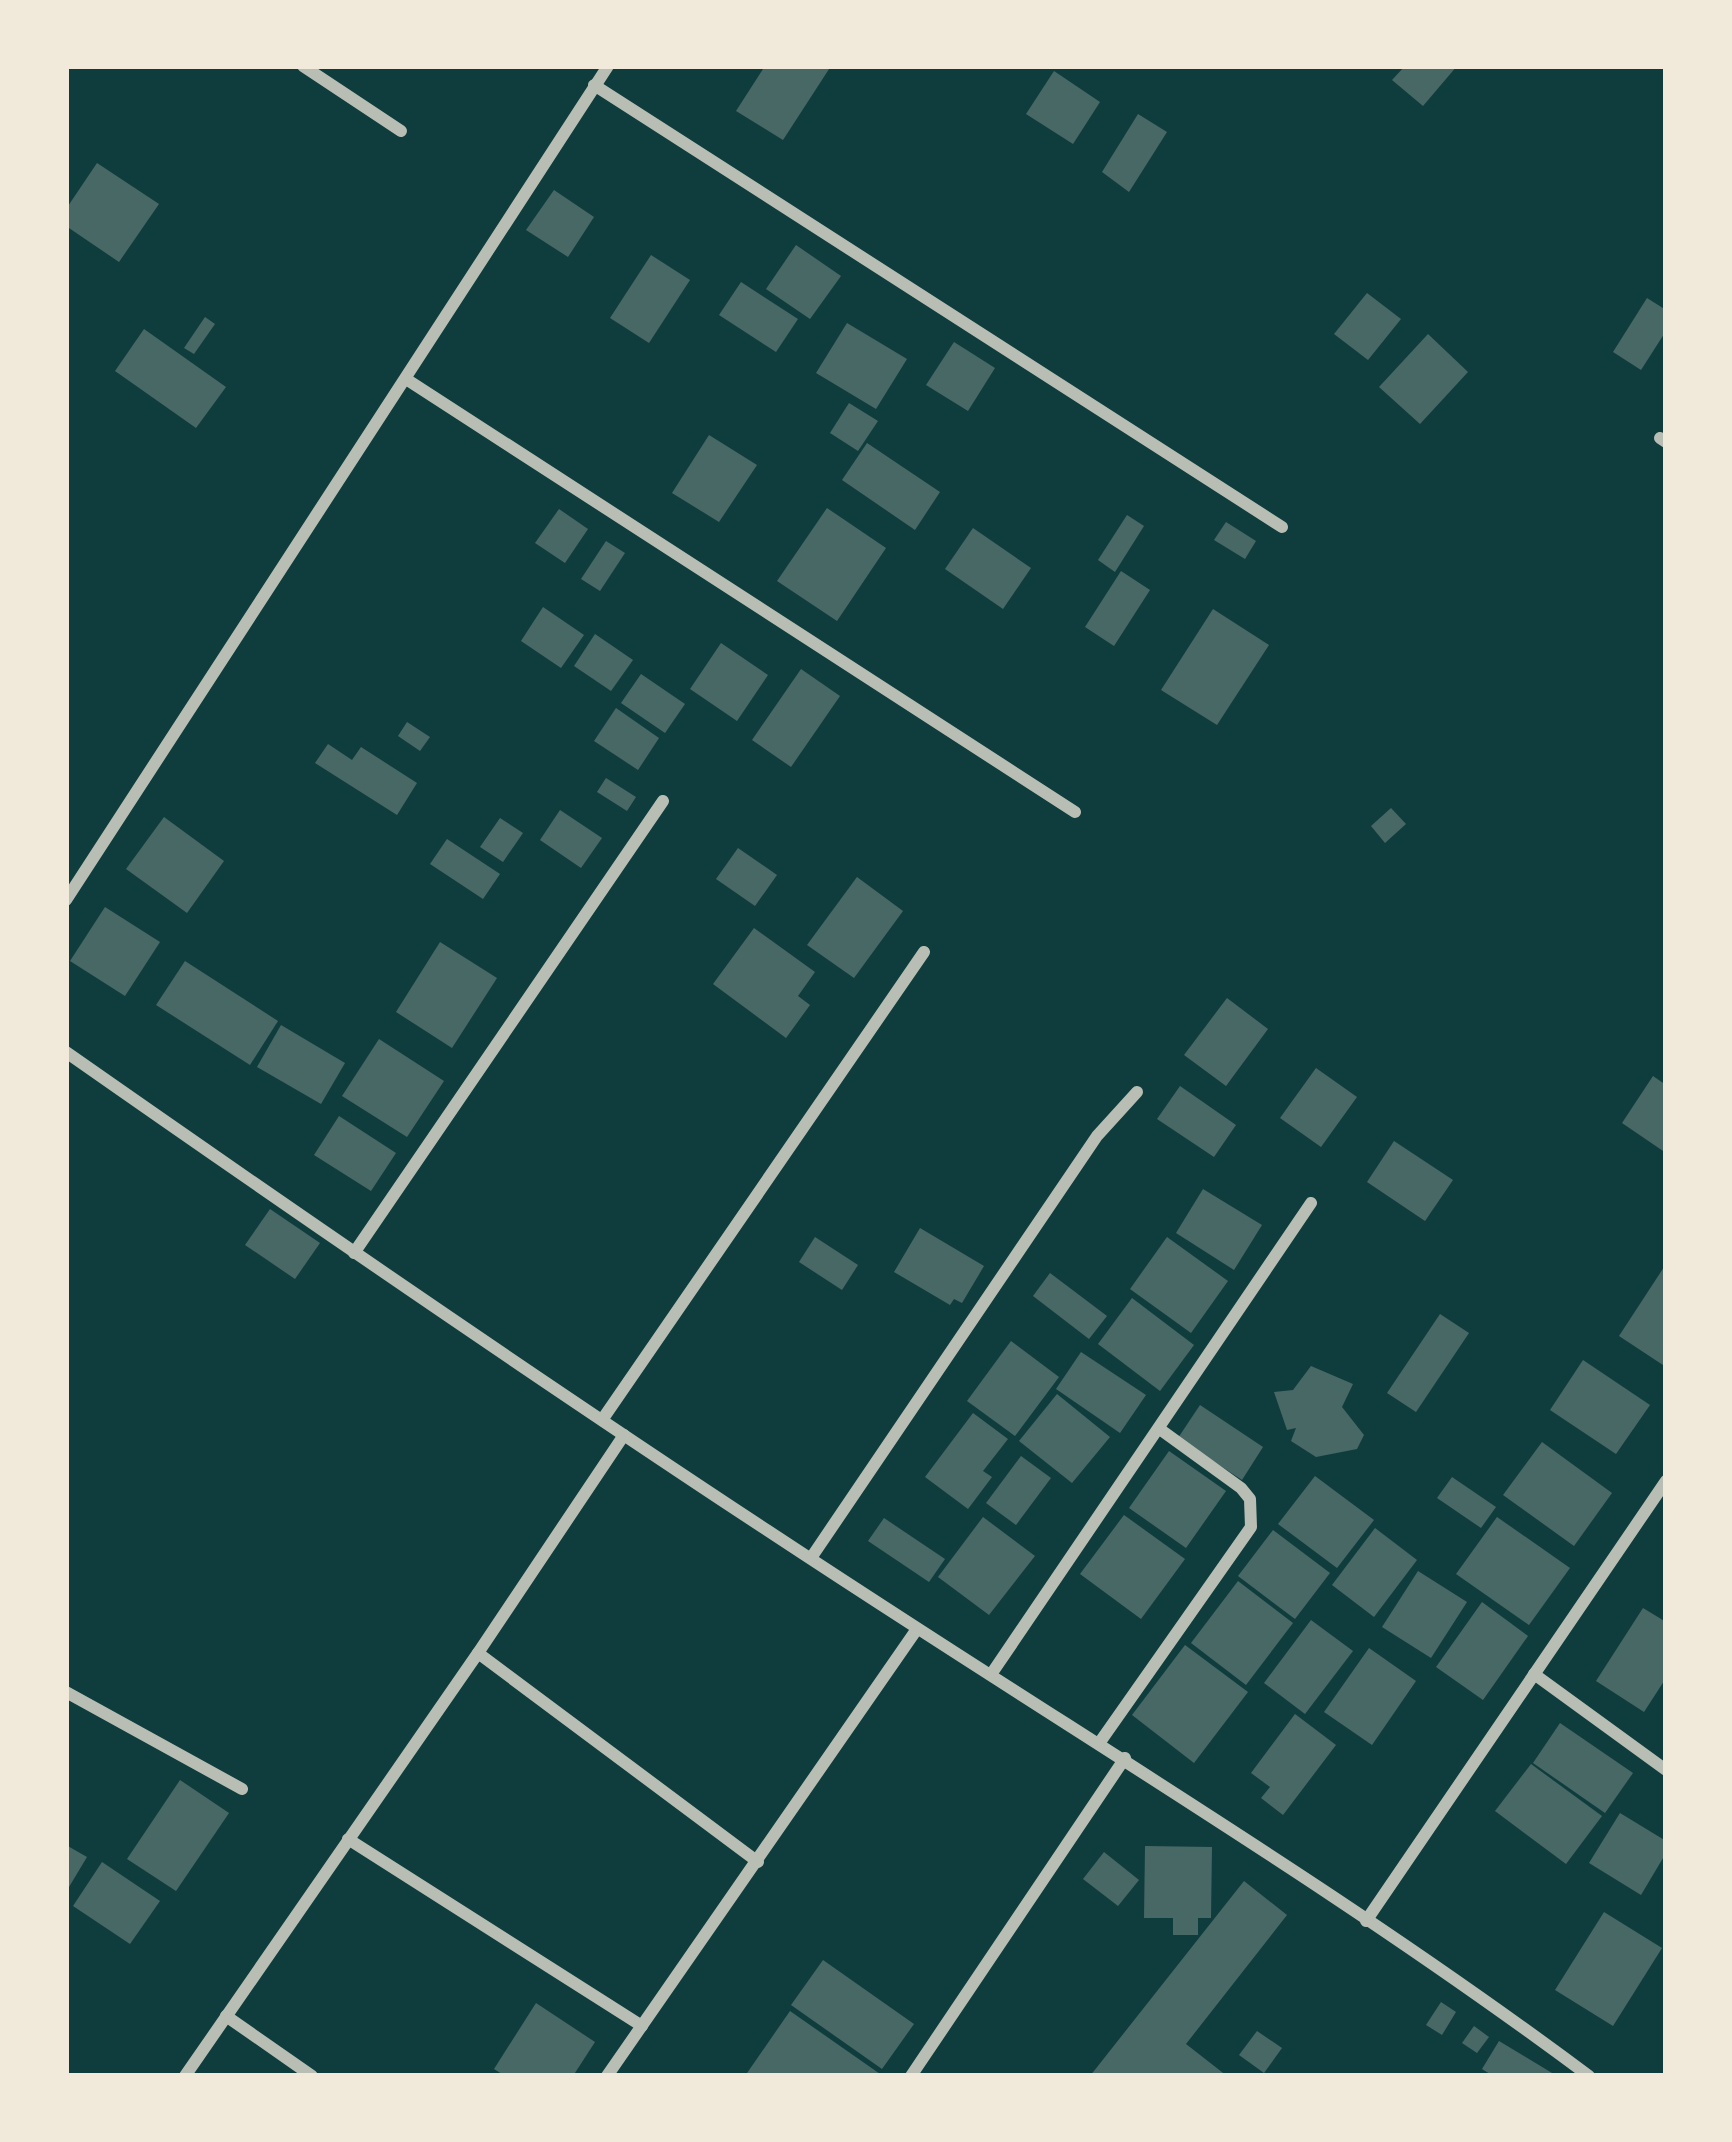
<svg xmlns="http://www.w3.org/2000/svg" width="1732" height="2142" font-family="Raleway,sans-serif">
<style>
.building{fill:#486865}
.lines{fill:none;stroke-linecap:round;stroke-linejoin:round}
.minor{stroke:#b8beb3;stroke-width:12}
</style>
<rect width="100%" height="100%" fill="#0f3d3e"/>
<g class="building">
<path d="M765,66H831L783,140L736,111Z"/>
<path d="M1405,66H1457L1423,106L1392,80Z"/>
<path d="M1054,71L1100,102L1073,144L1026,114Z"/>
<path d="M1138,114L1167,132L1129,192L1102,172Z"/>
<path d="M97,163L159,204L119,262L66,226V209Z"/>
<path d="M554,190L594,217L568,257L526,230Z"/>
<path d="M796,245L841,276L810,319L766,289Z"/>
<path d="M651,255L690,280L649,343L610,318Z"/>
<path d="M741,282L798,319L776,352L719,315Z"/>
<path d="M1367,293L1401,319L1368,360L1334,334Z"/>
<path d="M1647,298L1666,310V331L1641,370L1613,352Z"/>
<path d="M205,317L215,324L194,354L184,348Z"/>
<path d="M847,323L907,359L876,409L816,373Z"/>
<path d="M144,329L226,387L196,428L115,371Z"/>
<path d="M1428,334L1468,372L1420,424L1379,387Z"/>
<path d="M954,342L995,368L968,411L926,385Z"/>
<path d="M849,403L878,421L858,451L830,433Z"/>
<path d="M709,435L757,465L719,522L672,493Z"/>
<path d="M867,443L940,492L915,530L842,480Z"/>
<path d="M827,508L886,548L837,621L777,581Z"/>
<path d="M559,509L588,529L565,563L535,543Z"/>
<path d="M1127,515L1144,526L1115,572L1098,560Z"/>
<path d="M1226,522L1256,541L1245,559L1214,540Z"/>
<path d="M973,528L1031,568L1003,609L945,569Z"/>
<path d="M606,541L625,553L600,591L581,579Z"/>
<path d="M1121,571L1150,590L1114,646L1085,627Z"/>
<path d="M543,607L584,635L561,668L521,641Z"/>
<path d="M1213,609L1269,645L1217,725L1161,690Z"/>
<path d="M595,634L633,660L611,691L574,666Z"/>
<path d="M721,643L768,675L737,721L690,689Z"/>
<path d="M801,669L840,696L791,767L752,740Z"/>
<path d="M641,674L685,704L665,733L621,703Z"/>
<path d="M616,708L659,738L638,770L594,741Z"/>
<path d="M407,722L430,737L420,751L398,736Z"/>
<path d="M328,744L352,760L361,747L417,783L397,815L315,763Z"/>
<path d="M606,778L636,797L627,811L597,792Z"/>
<path d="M1391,808L1406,824L1385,843L1371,826Z"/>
<path d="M560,810L602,838L581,868L540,840Z"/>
<path d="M164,817L224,861L187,913L126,869Z"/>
<path d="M500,818L523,833L503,862L480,847Z"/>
<path d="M447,839L500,874L483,899L430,864Z"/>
<path d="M738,848L777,875L755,906L716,879Z"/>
<path d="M857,877L903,911L854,978L807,945Z"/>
<path d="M105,907L160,942L125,996L70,961Z"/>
<path d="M754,928L815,972L798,996L810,1005L786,1038L713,984Z"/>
<path d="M440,942L497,978L452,1048L396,1012Z"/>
<path d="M185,961L278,1021L250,1065L156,1005Z"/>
<path d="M1227,998L1268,1029L1226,1086L1184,1055Z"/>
<path d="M281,1025L345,1063L321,1104L257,1067Z"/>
<path d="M379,1039L444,1081L407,1137L342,1096Z"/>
<path d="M1316,1068L1357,1097L1321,1147L1280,1118Z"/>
<path d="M1653,1076L1666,1085V1153L1622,1123Z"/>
<path d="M1180,1086L1236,1125L1214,1157L1157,1119Z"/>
<path d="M339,1116L396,1153L371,1191L314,1155Z"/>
<path d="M1394,1141L1453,1180L1425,1221L1367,1182Z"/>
<path d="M1203,1189L1262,1225L1234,1270L1176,1233Z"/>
<path d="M270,1209L320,1243L295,1279L245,1245Z"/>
<path d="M920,1228L984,1266L962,1303L954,1299L950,1305L894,1272Z"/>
<path d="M815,1237L858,1265L842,1290L799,1262Z"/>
<path d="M1167,1237L1228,1281L1191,1333L1130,1289Z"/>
<path d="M1666,1264V1367L1619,1336Z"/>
<path d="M1050,1273L1107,1316L1089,1339L1033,1296Z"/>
<path d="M1132,1298L1194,1345L1160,1391L1098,1344Z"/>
<path d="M1440,1314L1469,1333L1416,1412L1387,1393Z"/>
<path d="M1011,1341L1059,1377L1015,1436L967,1401Z"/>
<path d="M1081,1352L1146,1395L1120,1433L1056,1389Z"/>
<path d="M1583,1360L1650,1405L1616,1454L1550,1410Z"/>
<path d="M1311,1366L1353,1384L1342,1407L1364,1435L1357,1449L1316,1457L1291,1441L1296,1428L1287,1430L1274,1392L1293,1390Z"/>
<path d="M1057,1394L1110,1437L1072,1483L1019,1441Z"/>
<path d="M1200,1405L1263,1447L1242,1480L1178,1438Z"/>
<path d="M973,1413L1008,1439L983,1471L992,1477L968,1509L925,1477Z"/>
<path d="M1542,1442L1612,1493L1574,1546L1503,1495Z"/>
<path d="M1169,1451L1226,1491L1186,1548L1129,1508Z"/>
<path d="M1021,1456L1051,1478L1016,1525L986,1503Z"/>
<path d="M1315,1476L1374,1520L1337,1568L1278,1524Z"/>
<path d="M1452,1477L1496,1507L1481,1528L1437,1498Z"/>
<path d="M1124,1515L1185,1559L1141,1619L1080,1574Z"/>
<path d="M983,1517L1035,1556L989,1615L938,1577Z"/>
<path d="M1497,1517L1570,1568L1529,1625L1456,1574Z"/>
<path d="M884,1518L945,1559L929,1582L868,1541Z"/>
<path d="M1375,1528L1417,1560L1374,1617L1332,1585Z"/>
<path d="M1273,1530L1330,1573L1295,1619L1238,1576Z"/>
<path d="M1418,1571L1467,1602L1431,1658L1382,1627Z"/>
<path d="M1238,1581L1293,1623L1246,1685L1191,1643Z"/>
<path d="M1482,1602L1528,1636L1483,1700L1436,1667Z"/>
<path d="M1643,1608L1666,1622V1678L1644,1712L1596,1681Z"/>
<path d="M1311,1620L1353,1651L1305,1714L1264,1683Z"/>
<path d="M1185,1645L1248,1692L1194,1763L1132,1715Z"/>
<path d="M1369,1648L1416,1681L1372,1745L1324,1712Z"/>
<path d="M1295,1714L1336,1745L1283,1815L1261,1798L1270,1787L1251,1773Z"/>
<path d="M1560,1723L1633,1773L1605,1813L1533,1763Z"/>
<path d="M1531,1764L1602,1816L1566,1864L1495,1811Z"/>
<path d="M180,1780L229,1813L176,1891L127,1859Z"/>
<path d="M1620,1813L1666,1841V1853L1641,1895L1589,1863Z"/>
<path d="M66,1845L87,1857L66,1892Z"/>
<path d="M1145,1846L1212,1847L1211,1918H1198V1935H1173V1918H1144Z"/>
<path d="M1104,1852L1139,1880L1118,1906L1083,1879Z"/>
<path d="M102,1862L160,1901L130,1944L73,1906Z"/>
<path d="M1244,1881L1287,1915L1186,2044L1227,2076H1090Z"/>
<path d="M1604,1912L1662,1948L1613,2026L1555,1990Z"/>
<path d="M823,1960L914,2024L882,2069L791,2005Z"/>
<path d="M1441,2002L1456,2012L1442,2035L1426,2025Z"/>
<path d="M536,2003L595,2042L573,2076H505L494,2069Z"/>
<path d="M790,2011L883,2076H745Z"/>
<path d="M1474,2026L1489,2037L1477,2053L1462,2043Z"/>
<path d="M1257,2031L1282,2048L1264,2073L1239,2055Z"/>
<path d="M1499,2041L1557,2076H1493L1482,2069Z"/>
</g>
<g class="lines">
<g class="minor">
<path d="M303,66L401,131"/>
<path d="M594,85L1282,527"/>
<path d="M406,379L1075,812"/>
<path d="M1660,438L1666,442"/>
<path d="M66,900L608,66"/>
<path d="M66,1052C346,1248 627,1441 914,1626C1141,1773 1372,1914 1589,2076"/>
<path d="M354,1253L663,801"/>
<path d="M602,1420L924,952"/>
<path d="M811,1558L1097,1136L1137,1092"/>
<path d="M478,1653L624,1435"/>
<path d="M992,1673L1311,1203"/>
<path d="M1534,1674L1666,1770"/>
<path d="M66,1692L242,1789"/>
<path d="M1100,1742L1251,1527L1250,1499L1241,1488L1161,1430"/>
<path d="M348,1839L642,2026"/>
<path d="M1366,1921L1666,1481"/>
<path d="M226,2016L312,2076"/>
<path d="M185,2076L478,1653L758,1862"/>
<path d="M607,2076L917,1629"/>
<path d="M911,2076L1125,1758"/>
</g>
</g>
<rect width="1732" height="2142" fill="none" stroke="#f1e9da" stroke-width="138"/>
</svg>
